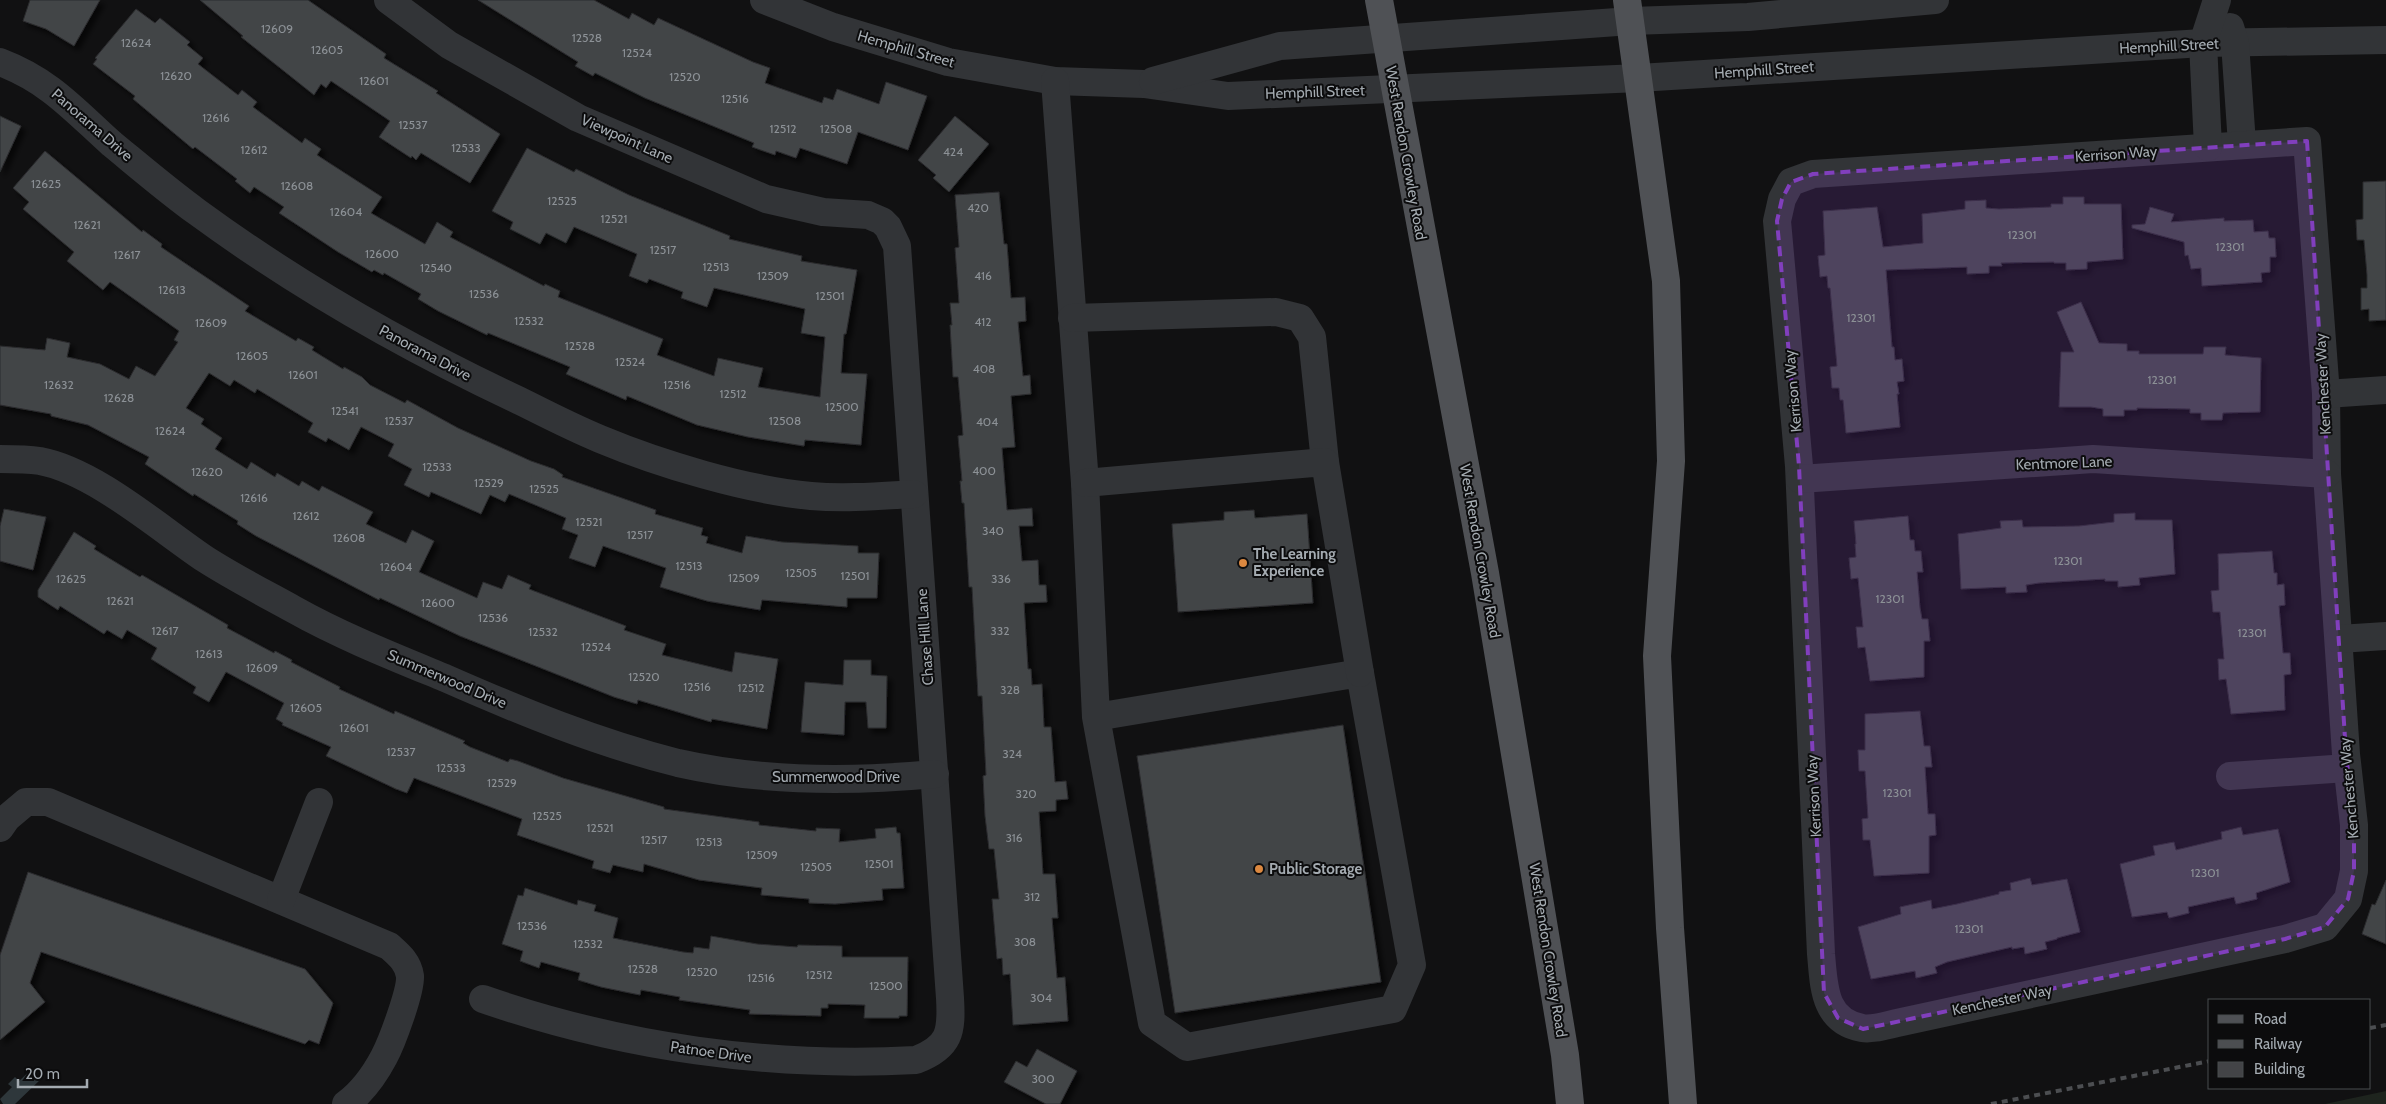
<svg xmlns="http://www.w3.org/2000/svg" width="2386" height="1104" font-family="Cabin,sans-serif">
<style>
.green{fill:#1e241e}
.water{fill:#2e373b}
.building{fill:#434447;stroke:#2b2c2e;filter:url(#shadow)}
.lines{fill:none;stroke-linecap:round;stroke-linejoin:round}
.minor{stroke:#323437;stroke-width:28}
.major{stroke:#4f5155;stroke-width:28}
.rail{stroke:#4c4e51;stroke-width:4;stroke-dasharray:6 5;stroke-linecap:butt}
.marked{fill:#813fbd;fill-opacity:0.2;stroke:#813fbd;stroke-width:4;stroke-dasharray:10 6;stroke-linejoin:round}
.poi-dot{fill:#db8840;stroke:#0c0c0d;stroke-width:2}
.labels{text-anchor:middle;stroke-width:4;stroke-linejoin:round;paint-order:stroke}
.number-label{font-size:12px;fill:#8c9196}
.street-label{font-size:15px;fill:#a4abb1;stroke:#0c0c0d}
.poi-label{font-size:15px;font-weight:bold;fill:#a4abb1;stroke:#0c0c0d;text-anchor:start}
</style>
<defs>
<filter id="shadow"><feDropShadow dx="4.5" dy="4.5" stdDeviation="2.5" flood-color="#0009"/></filter>
</defs>
<rect width="100%" height="100%" fill="#111112"/>
<path class="green" d="M2386,1091V1104H2325Z"/>
<path class="water" d="M31,1070L40,1080L15,1104H3L0,1099L12,1087L8,1084L15,1077L19,1081Z"/>
<g class="building">
<path d="M30,0H100L74,46L46,29L23,21Z"/>
<path d="M200,0H308L386,54L384,58L438,91L436,93L500,134L470,183L421,153L416,160L412,156L411,158L379,137L390,121L331,81L326,88L321,84L314,95L241,37L243,36Z"/>
<path d="M478,0H594L629,19L632,13L654,25L658,18L753,62L770,68L765,83L822,103L824,97L833,100L837,89L879,104L886,82L927,96L908,150L858,132L847,164L800,148L796,158L776,151L775,155L752,147L754,143L645,98L595,73L593,76L575,66L578,62Z"/>
<path d="M136,9L155,23L160,18L190,42L187,45L203,58L198,64L238,95L242,90L257,102L253,107L302,143L305,138L321,149L317,155L382,197L371,213L425,244L437,222L453,232L450,237L544,286L545,284L560,291L558,297L663,339L657,355L714,376L718,358L763,368L758,387L820,397L825,337L801,333L805,309L714,288L707,307L681,298L683,292L649,279L647,283L629,276L637,254L574,227L566,243L546,233L540,244L510,229L513,222L492,211L527,148L574,172L576,169L629,195L730,236L729,239L802,256L801,261L857,270L846,334H844L841,373L867,374L861,445L805,440L804,446L748,437L697,425L627,396L626,400L566,374L570,367L488,333L487,335L438,311L418,299L421,294L384,273L383,275L374,270L372,272L338,252L279,213L284,207L254,187L250,193L235,181L237,179L195,147L193,149L133,99L135,96L93,64L97,59L95,58Z"/>
<path d="M0,116L21,126L0,172Z"/>
<path d="M955,116L989,144L949,192L933,178L936,175L918,160Z"/>
<path d="M45,151L142,232L143,230L162,244L161,247L249,306L245,311L296,341L298,338L314,347L312,350L343,369L344,367L362,377L370,385L405,403L407,400L458,428L531,461L554,469L563,475L562,477L656,510L655,514L703,528L701,535L708,537L706,543L742,553L746,536L782,542L858,546V553H879L877,598H847V607L762,600L760,610L707,601L660,587L666,568L603,546L595,567L569,558L578,535L562,529L566,518L509,494L505,502L490,495L481,514L431,492L429,497L404,485L412,469L388,456L394,444L361,427L349,450L328,438L326,442L308,432L313,423L257,389L255,393L234,380L230,386L209,373L186,408L204,419L201,424L222,438L215,449L247,469L251,462L275,477L277,473L299,486L302,481L319,491L322,486L373,512L366,524L406,543L412,530L434,541L419,572L477,598L483,582L502,589L508,575L531,585L529,589L626,626L624,630L666,644L662,655L732,672L735,652L778,659L767,729L712,719L711,722L638,700L637,704L614,697L460,636L380,598L379,600L256,536L237,524L238,521L194,494L193,496L145,464L149,457L88,425L51,416V414L0,405V346L45,350L47,338L70,343L67,357L100,364L129,379L136,366L155,376L178,342L174,340L179,331L110,282L103,290L67,261L74,252L23,209L29,202L13,188Z"/>
<path d="M2386,181V320L2369,321V309L2361,310V288H2367V275L2364,240H2357L2356,220L2363,219V182Z"/>
<path d="M999,192L1004,244H1007L1011,298L1025,297L1026,321L1018,322L1023,376L1030,375L1031,394L1011,396L1015,447L1002,448L1007,510L1032,508L1033,526H1019L1022,561L1038,560L1039,585H1046L1047,602L1024,603L1028,669H1031L1032,685L1042,684L1044,727H1051L1055,782L1066,781L1068,799L1056,800V811L1039,812L1043,874H1055L1058,918H1052L1057,978L1065,977L1068,1021L1013,1025L1010,974L1003,975L1002,958L997,959L992,899H999L994,849H989L985,816L983,776L986,775L982,696H978L972,587H969L964,503H962L960,481H962L958,436L963,435L958,377H953L950,325H952L950,303H959L955,248L959,247L955,195Z"/>
<path d="M2063,197H2084V204H2121L2123,259L2087,262V269L2066,270V263H2054V262L2001,263L2002,266H1989V273L1967,274V267L1886,270L1892,347H1894L1895,360L1902,359L1904,381L1897,382L1899,394H1897L1900,427L1846,433L1843,400H1840L1839,388H1832L1830,367L1837,366L1830,288H1828L1827,276L1820,277L1818,256L1825,255L1823,211L1877,207L1883,247L1923,243L1922,214L1965,209V201L1986,200V208L1999,209L2051,207V204H2063Z"/>
<path d="M2150,207L2174,214L2171,222L2224,218V221L2253,220L2254,232L2268,231L2269,238H2275L2276,257H2270V272L2261,273L2262,282L2202,286L2201,268L2191,269L2188,255L2185,256L2184,242L2132,228V225L2145,224Z"/>
<path d="M2081,302L2099,343L2127,344V351H2139V354H2203L2204,347H2226L2225,355L2261,358L2260,412L2223,413L2222,420H2201V413H2190V409L2137,408V410H2124V416H2103V409L2091,407H2059L2061,352H2074L2057,312Z"/>
<path d="M4,509L46,517L33,570L0,561V526Z"/>
<path d="M1254,510L1255,518L1307,514L1313,603L1178,612L1172,524L1224,520V512Z"/>
<path d="M2135,513V520H2172L2175,574L2139,578L2140,585L2118,587V581H2105V579L2039,583L2026,585L2027,592L2006,593V587L1961,589L1958,534L2001,528L2000,521L2022,520L2023,527L2079,526L2114,522V514Z"/>
<path d="M1908,516L1910,540H1914L1915,551H1921L1923,572H1917L1920,608L1922,619H1928L1930,641H1924V677L1870,681L1865,647L1858,648L1856,627H1863L1858,578L1851,579L1849,558L1856,557L1855,544H1856L1854,521Z"/>
<path d="M74,532L96,546L94,549L140,577L142,575L228,625L227,628L274,653L275,651L292,660L291,662L340,687L339,689L394,714L395,711L465,741L463,743L470,747L508,762L510,759L518,761L563,778L664,807V809L759,822V825L816,831V828L840,829L839,842L876,838L875,829L896,827L897,833H900L904,888L882,889L883,900L835,904L809,903V899L761,895L762,888L699,880L644,864L643,872L613,865L610,873L592,868L594,861L517,835L522,819L414,778L407,793L396,789L326,756L331,747L282,725L283,723L276,719L284,703L226,672L209,702L193,693L196,687L151,659L157,648L127,630L122,639L107,630L104,634L60,606L58,610L38,597V590Z"/>
<path d="M2272,551L2274,573H2277V585L2284,584L2285,605L2279,606L2283,653H2290L2291,674L2284,675L2285,710L2231,714L2226,679L2219,680L2218,659H2224L2220,612H2213L2211,591L2219,590L2218,554Z"/>
<path d="M844,660H871V675L887,676L886,728H868L866,702H845L844,735L801,732L805,682L843,685Z"/>
<path d="M1920,711L1924,746H1930L1932,767H1925L1928,814H1935L1936,835L1929,836V873L1874,876L1870,840H1863L1862,819L1868,818L1865,771H1859L1858,750H1865V714Z"/>
<path d="M1343,725L1381,982L1175,1013L1137,756Z"/>
<path d="M2241,827L2243,835L2278,829L2290,882L2256,893L2257,899L2236,904L2234,897L2188,907L2189,913L2169,918L2167,912L2132,917L2120,864L2155,855L2153,846L2174,842L2176,850L2222,839L2221,832Z"/>
<path d="M28,872L305,969L333,1003L319,1044L309,1040L305,1044L41,952L30,983L45,1002L0,1040V955Z"/>
<path d="M2030,878L2032,885L2067,879L2080,932L2057,938V939L2045,942L2047,949L2025,954L2024,947L2012,949V947L1947,962L1935,967L1937,973L1916,978L1915,971L1871,979L1858,927L1901,914L1900,907L1931,900L1932,909L1957,904L1999,894V892L2011,890L2010,883Z"/>
<path d="M2386,880V944L2362,934L2372,904L2375,905Z"/>
<path d="M525,888L577,905L578,900L596,905L594,911L618,918L613,938L683,952L693,953L694,947L709,949L711,936L757,944L797,947L798,945L842,946V957H908L907,1016H899V1018H864L865,1005L828,1004V1008H821V1016L749,1014L750,1010L679,1000L680,997L641,990L640,995L601,987L578,980L580,973L541,962L539,968L520,961L523,951L502,944L518,895L523,896Z"/>
<path d="M1037,1049L1077,1071L1060,1104H1046L1004,1082L1016,1061L1027,1067Z"/>
</g>
<g class="lines">
<g class="minor">
<path d="M388,0L449,45L578,118L766,199L823,212L868,215L882,221L888,227L897,246L950,998C952,1032 950,1047 916,1060C770,1068 621,1047 483,999"/>
<path d="M764,0L833,27L948,62L1055,81L1144,84L1228,96L1639,78L2203,43L2386,40"/>
<path d="M2230,27L2235,43L2242,144"/>
<path d="M0,62C50,81 74,110 112,144C140,167 168,191 197,212C298,286 407,348 520,401C546,414 573,428 600,439C660,464 746,490 811,496C845,499 880,496 914,494"/>
<path d="M1055,81L1085,483L1096,717L1152,1023L1187,1047L1393,1009L1412,965L1360,673L1096,717"/>
<path d="M1153,81L1280,46L1631,21L1748,17L1935,0"/>
<path d="M2307,141L2326,394L2327,474L2346,754L2354,825V871L2348,899L2325,927L2285,939L1897,1023C1887,1025 1872,1030 1862,1028C1823,1021 1824,985 1821,954L1799,466L1777,221L1782,199L1791,182L1813,174Z"/>
<path d="M2208,147L2203,43L2217,0"/>
<path d="M1072,318L1276,312L1300,318L1312,337L1325,462"/>
<path d="M2326,394L2386,390"/>
<path d="M0,459C14,459 27,459 40,461C94,471 159,528 205,559C233,577 264,593 293,609C341,636 394,657 445,678C520,711 598,743 678,763C762,782 849,782 935,774"/>
<path d="M1800,479L2093,459L2327,474"/>
<path d="M1085,483L1325,462L1360,673"/>
<path d="M2339,639L2386,636"/>
<path d="M2230,776L2347,768"/>
<path d="M0,828L7,818L26,802H48L389,946C399,955 408,962 410,976C411,991 392,1042 384,1057C375,1074 361,1093 346,1104"/>
<path d="M281,900L319,802"/>
</g>
<g class="major">
<path d="M1379,0L1485,573L1565,1055L1570,1104"/>
<path d="M1627,0L1666,281L1671,461L1657,656L1670,928L1683,1104"/>
</g>
<g class="rail">
<path d="M2370,1028L2386,1025"/>
<path d="M1991,1104L2210,1061"/>
</g>
</g>
<path class="marked" d="M2307,141L2346,754L2354,825V871L2348,899L2325,927L2285,939L1863,1029L1838,1018L1824,993L1799,466L1777,221L1782,199L1791,182L1813,174Z"/>
<g class="poi-dot">
<circle cx="1243" cy="563" r="5"/>
<circle cx="1259" cy="869" r="5"/>
</g>
<g class="labels">
<g class="number-label">
<text x="277" y="33">12609</text>
<text x="587" y="42">12528</text>
<text x="136" y="47">12624</text>
<text x="327" y="54">12605</text>
<text x="637" y="57">12524</text>
<text x="176" y="80">12620</text>
<text x="685" y="81">12520</text>
<text x="374" y="85">12601</text>
<text x="735" y="103">12516</text>
<text x="216" y="122">12616</text>
<text x="413" y="129">12537</text>
<text x="783" y="133">12512</text>
<text x="836" y="133">12508</text>
<text x="466" y="152">12533</text>
<text x="254" y="154">12612</text>
<text x="953" y="156">424</text>
<text x="46" y="188">12625</text>
<text x="297" y="190">12608</text>
<text x="562" y="205">12525</text>
<text x="978" y="212">420</text>
<text x="346" y="216">12604</text>
<text x="614" y="223">12521</text>
<text x="87" y="229">12621</text>
<text x="2022" y="239">12301</text>
<text x="2230" y="251">12301</text>
<text x="663" y="254">12517</text>
<text x="382" y="258">12600</text>
<text x="127" y="259">12617</text>
<text x="716" y="271">12513</text>
<text x="436" y="272">12540</text>
<text x="773" y="280">12509</text>
<text x="983" y="280">416</text>
<text x="172" y="294">12613</text>
<text x="484" y="298">12536</text>
<text x="830" y="300">12501</text>
<text x="1861" y="322">12301</text>
<text x="529" y="325">12532</text>
<text x="983" y="326">412</text>
<text x="211" y="327">12609</text>
<text x="580" y="350">12528</text>
<text x="252" y="360">12605</text>
<text x="630" y="366">12524</text>
<text x="984" y="373">408</text>
<text x="303" y="379">12601</text>
<text x="2162" y="384">12301</text>
<text x="59" y="389">12632</text>
<text x="677" y="389">12516</text>
<text x="733" y="398">12512</text>
<text x="119" y="402">12628</text>
<text x="842" y="411">12500</text>
<text x="345" y="415">12541</text>
<text x="399" y="425">12537</text>
<text x="785" y="425">12508</text>
<text x="987" y="426">404</text>
<text x="170" y="435">12624</text>
<text x="437" y="471">12533</text>
<text x="984" y="475">400</text>
<text x="207" y="476">12620</text>
<text x="489" y="487">12529</text>
<text x="544" y="493">12525</text>
<text x="254" y="502">12616</text>
<text x="306" y="520">12612</text>
<text x="589" y="526">12521</text>
<text x="993" y="535">340</text>
<text x="640" y="539">12517</text>
<text x="349" y="542">12608</text>
<text x="2068" y="565">12301</text>
<text x="689" y="570">12513</text>
<text x="396" y="571">12604</text>
<text x="801" y="577">12505</text>
<text x="855" y="580">12501</text>
<text x="744" y="582">12509</text>
<text x="71" y="583">12625</text>
<text x="1001" y="583">336</text>
<text x="1890" y="603">12301</text>
<text x="120" y="605">12621</text>
<text x="438" y="607">12600</text>
<text x="493" y="622">12536</text>
<text x="165" y="635">12617</text>
<text x="1000" y="635">332</text>
<text x="543" y="636">12532</text>
<text x="2252" y="637">12301</text>
<text x="596" y="651">12524</text>
<text x="209" y="658">12613</text>
<text x="262" y="672">12609</text>
<text x="644" y="681">12520</text>
<text x="697" y="691">12516</text>
<text x="751" y="692">12512</text>
<text x="1010" y="694">328</text>
<text x="306" y="712">12605</text>
<text x="354" y="732">12601</text>
<text x="401" y="756">12537</text>
<text x="1012" y="758">324</text>
<text x="451" y="772">12533</text>
<text x="502" y="787">12529</text>
<text x="1897" y="797">12301</text>
<text x="1026" y="798">320</text>
<text x="547" y="820">12525</text>
<text x="600" y="832">12521</text>
<text x="1014" y="842">316</text>
<text x="654" y="844">12517</text>
<text x="709" y="846">12513</text>
<text x="762" y="859">12509</text>
<text x="879" y="868">12501</text>
<text x="816" y="871">12505</text>
<text x="2205" y="877">12301</text>
<text x="1032" y="901">312</text>
<text x="532" y="930">12536</text>
<text x="1969" y="933">12301</text>
<text x="1025" y="946">308</text>
<text x="588" y="948">12532</text>
<text x="643" y="973">12528</text>
<text x="702" y="976">12520</text>
<text x="819" y="979">12512</text>
<text x="761" y="982">12516</text>
<text x="886" y="990">12500</text>
<text x="1041" y="1002">304</text>
<text x="1043" y="1083">300</text>
</g>
<g class="street-label">
<text transform="translate(2169 46) rotate(-3)" y="5">Hemphill Street</text>
<text transform="translate(906 49) rotate(16)" y="5">Hemphill Street</text>
<text transform="translate(1764 70) rotate(-4)" y="5">Hemphill Street</text>
<text transform="translate(1315 92) rotate(-2)" y="5">Hemphill Street</text>
<text transform="translate(92 125) rotate(41)" y="5">Panorama Drive</text>
<text transform="translate(627 139) rotate(24)" y="5">Viewpoint Lane</text>
<text transform="translate(1406 153) rotate(80)" y="5">West Rendon Crowley Road</text>
<text transform="translate(2116 154) rotate(-4)" y="5">Kerrison Way</text>
<text transform="translate(425 353) rotate(28)" y="5">Panorama Drive</text>
<text transform="translate(2323 384) rotate(-93)" y="5">Kenchester Way</text>
<text transform="translate(1793 391) rotate(-95)" y="5">Kerrison Way</text>
<text transform="translate(2064 463) rotate(-2)" y="5">Kentmore Lane</text>
<text transform="translate(1480 551) rotate(80)" y="5">West Rendon Crowley Road</text>
<text transform="translate(925 637) rotate(-94)" y="5">Chase Hill Lane</text>
<text transform="translate(447 679) rotate(23)" y="5">Summerwood Drive</text>
<text x="836" y="782">Summerwood Drive</text>
<text transform="translate(2349 788) rotate(-95)" y="5">Kenchester Way</text>
<text transform="translate(1814 796) rotate(-93)" y="5">Kerrison Way</text>
<text transform="translate(1548 950) rotate(81)" y="5">West Rendon Crowley Road</text>
<text transform="translate(2002 1000) rotate(-12)" y="5">Kenchester Way</text>
<text transform="translate(711 1052) rotate(8)" y="5">Patnoe Drive</text>
</g>
<g class="poi-label">
<text x="1253" y="559">The Learning<tspan x="1253" dy="17">Experience</tspan></text>
<text x="1269" y="874">Public Storage</text>
</g>
</g>
<rect x="2208" y="999" width="162" height="90" fill="#0c0c0d" stroke="#494c4f"/>
<rect x="2218" y="1015" width="25" height="8" fill="#4f5155" stroke="#494c4f"/>
<text x="2254" y="1024" font-size="15" fill="#a4abb1">Road</text>
<rect x="2218" y="1040" width="25" height="8" fill="#4c4e51" stroke="#494c4f"/>
<text x="2254" y="1049" font-size="15" fill="#a4abb1">Railway</text>
<rect x="2218" y="1062" width="25" height="15" fill="#434447" stroke="#494c4f"/>
<text x="2254" y="1074" font-size="15" fill="#a4abb1">Building</text>
<path d="M18 1079v8h69v-8" fill="none" stroke="#a4abb1" stroke-width="2.5"/>
<text x="25" y="1079" font-size="15" fill="#a4abb1" stroke="#0c0c0d" stroke-width="4" paint-order="stroke">20 m</text>
</svg>
